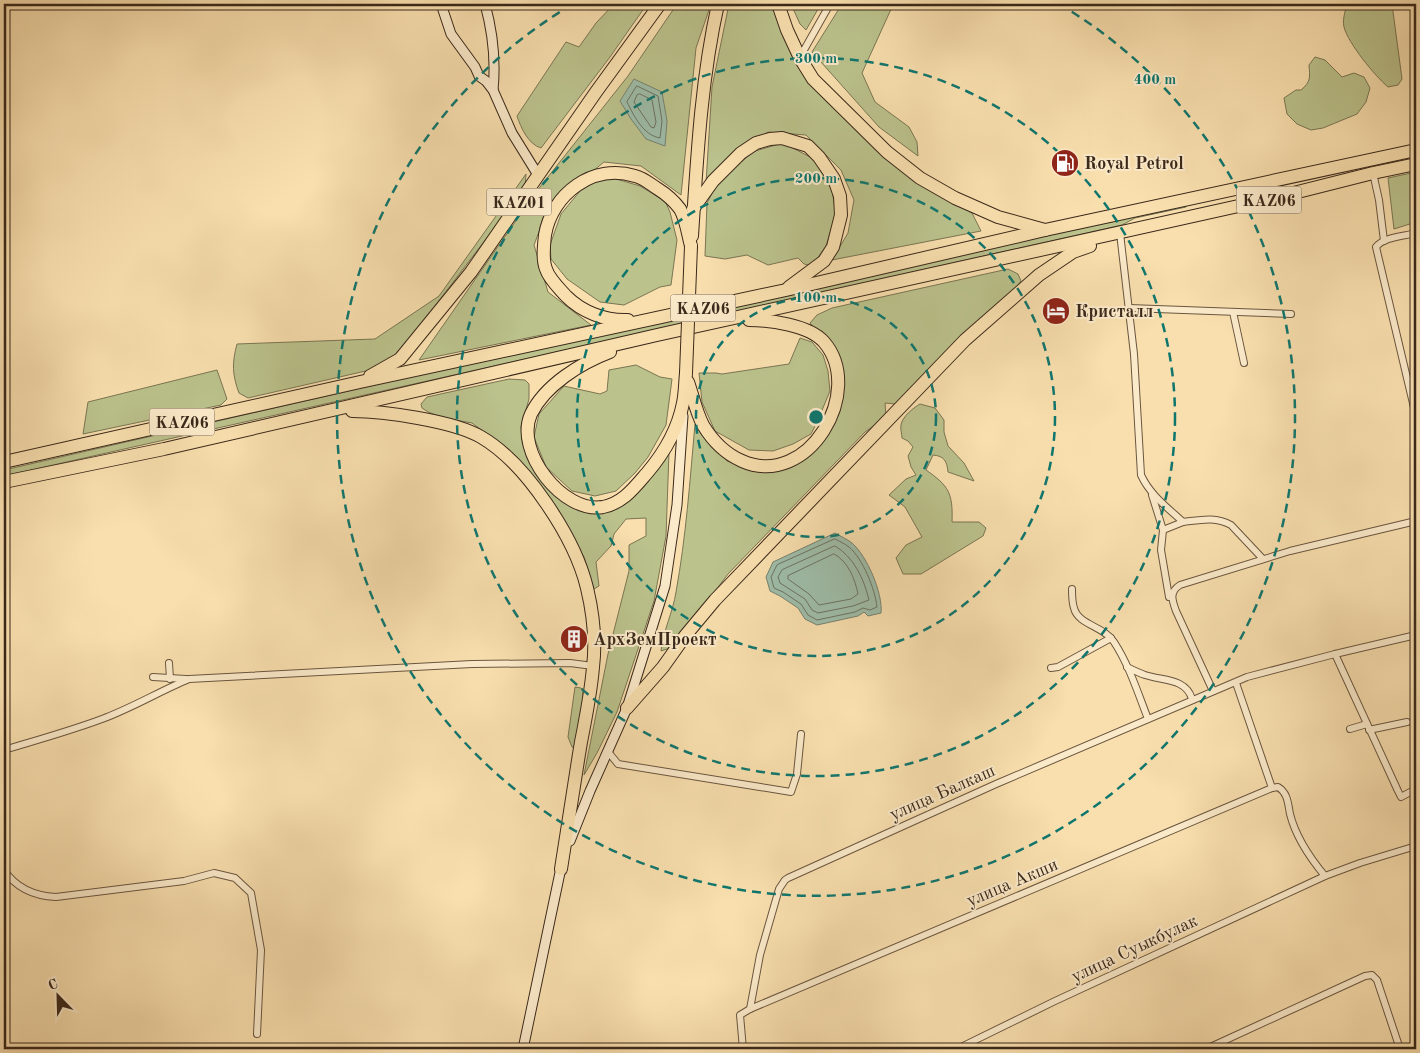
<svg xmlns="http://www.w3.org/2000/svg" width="1420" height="1053" font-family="'Old Standard TT',serif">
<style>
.green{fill:#bbc28c;stroke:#7a7553}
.water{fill:#9ebda9;stroke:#768170}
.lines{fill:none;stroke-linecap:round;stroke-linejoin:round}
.shore{stroke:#6c7262;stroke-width:1}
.street-casing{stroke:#6a563f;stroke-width:8}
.secondary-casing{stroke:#3a281a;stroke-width:11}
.highway-casing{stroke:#3a281a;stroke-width:14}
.street{stroke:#fbeaca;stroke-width:6}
.secondary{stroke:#fbeaca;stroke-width:9}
.highway{stroke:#f9dfae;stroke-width:12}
.highway-bridge-casing{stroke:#3a281a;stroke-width:14;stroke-linecap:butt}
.highway-bridge{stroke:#f9dfae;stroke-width:12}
.ring{fill:none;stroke:#0f766e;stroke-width:2.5;stroke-dasharray:9 6}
.labels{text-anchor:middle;stroke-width:4;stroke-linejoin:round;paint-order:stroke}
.shield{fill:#fbeaca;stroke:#74624f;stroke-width:1}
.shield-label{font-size:16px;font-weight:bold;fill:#3a281a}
.poi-label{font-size:18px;font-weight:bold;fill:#3a281a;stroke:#fbeaca;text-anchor:start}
.street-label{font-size:18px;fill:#3a281a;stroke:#fbeaca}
.centre{fill:#0f766e;stroke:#fbeaca;stroke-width:2.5}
.ring-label{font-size:15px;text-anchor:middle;font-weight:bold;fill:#0f766e;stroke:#fbeaca;stroke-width:4;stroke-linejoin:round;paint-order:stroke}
</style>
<rect width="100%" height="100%" fill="#f9dfae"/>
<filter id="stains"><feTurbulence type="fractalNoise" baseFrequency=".004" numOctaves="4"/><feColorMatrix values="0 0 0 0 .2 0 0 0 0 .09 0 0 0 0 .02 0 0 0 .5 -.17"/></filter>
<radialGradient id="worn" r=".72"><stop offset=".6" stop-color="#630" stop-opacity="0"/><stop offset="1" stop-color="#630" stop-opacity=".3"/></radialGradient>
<g class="green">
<path d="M614,4H647L610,57L541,148C528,144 521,128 517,116L566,42L579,47L596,23Z"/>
<path d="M677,4H711L696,48L681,195L641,166L604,162L548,208L534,245L548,292L591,325L419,360L536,192L628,76Z"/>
<path d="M729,4H773L794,58L936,193L972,213L981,231L832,260L848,233L854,200L841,170L806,135L768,132L728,158L706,183L712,87Z"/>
<path d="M791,4H821L806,30L800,24Z"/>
<path d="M842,4H900L892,7L862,73L875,102L909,127L917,142L918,156L879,127L812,52Z"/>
<path d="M1346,4H1392L1402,79L1398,85L1388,87C1375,76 1348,43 1344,27C1342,18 1346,12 1346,4Z"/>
<path d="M1315,57L1325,60L1342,77L1354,73L1364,77L1370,88L1366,102L1357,114L1323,128L1311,130L1297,124L1287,114L1284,98L1296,90H1301C1311,82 1310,77 1309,65Z"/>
<path d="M783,143L814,159L830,180L836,213L826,246L812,266L804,264L798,258L768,265L747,255L725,259L705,256L707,203L720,178L755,151Z"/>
<path d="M1416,172V222L1394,229L1388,178Z"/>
<path d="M526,174L525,188L399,353L370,370L248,398L239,393C232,374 232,363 237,344L375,339L439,296Z"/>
<path d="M613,178L640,186L665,201L670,212L677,240L671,285L660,287L624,305L600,302L567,279L551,259L550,245L561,214L580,191L596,181Z"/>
<path d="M1186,204V207L1135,218L1122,225L4,476V470L531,349Z"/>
<path d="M1008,269L1018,274L1021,281L1018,285L896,404L885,403L886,417L865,432L728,574L681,636L667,649L661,651C663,631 673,612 676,592C686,537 690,480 695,424L704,432L727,461L758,471L788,466L838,415L839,357L822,331H817L810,323L817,315L832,308Z"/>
<path d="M800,338L812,342L823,355L828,371L830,391L818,420L811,434L793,444L773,451L749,450L715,431L702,402L699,373H716L722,374L789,364Z"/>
<path d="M636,365L660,377L672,379L666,425L648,457L635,473L616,491L595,496L572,491L546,467L534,437L539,414L564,386L600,394L607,391L609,370Z"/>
<path d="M217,370L227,399L221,405L83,434L88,402Z"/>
<path d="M509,379L525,380L529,384V399L521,427L525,449L547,484L594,512L650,479L669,453L666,536L654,601L617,712L597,753L584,775L608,654L629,571V545L646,536V518L626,519L614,534L611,546L596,562L599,586L594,589L584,557L555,505L515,455L472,423L444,418L428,412L422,408L421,404L427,397Z"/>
<path d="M920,404L935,408L944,420V432L948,446L964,463L974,481L948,472C947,461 944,456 933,455L926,470C949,486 953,493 952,522H979L986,528L983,536L921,574H903L896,558L906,545L922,537L905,507L889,495L906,479L916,475L911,467L908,456L913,447L908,441L902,438C902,434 900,429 901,425C902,417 913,408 920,404Z"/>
<path d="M575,687L581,688L583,690V698L575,748L572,747L568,737Z"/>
</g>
<g class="water">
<path d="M634,79L662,92L667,121L665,146L646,139L631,119L620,101Z"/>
<path d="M835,533C840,536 847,539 852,543C867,556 883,593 881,613L868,616L864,612L858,616L817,625L805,619L798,608L780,596L770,591L766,577L773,562Z"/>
</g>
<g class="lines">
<g class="shore">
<path d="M637,86L658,96L662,121L660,138C643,135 634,116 627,102Z"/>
<path d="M640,94L652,100L656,122L654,128L651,127L634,102L637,95Z"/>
<path d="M835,539C839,541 845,544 849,547C863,559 875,589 877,607L870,610L863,608L855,612L817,620L808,615L801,604L783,592L774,588L771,577L777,565Z"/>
<path d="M835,546C854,557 864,579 869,600L853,606L818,613L812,610L805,599L780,583L778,577L782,570Z"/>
<path d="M834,554C848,561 855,579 858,594L851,599L819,605L809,594L788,579V576Z"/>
</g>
<defs>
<g id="street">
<path d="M800,57L830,4"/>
<path d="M1373,173L1379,200L1384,241"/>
<path d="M1120,233L1134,354L1141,475C1150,495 1168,508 1183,522C1200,520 1215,516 1231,525L1263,559"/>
<path d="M1416,233C1405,236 1383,237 1376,247L1416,416"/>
<path d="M1129,308L1291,314"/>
<path d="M1233,312L1244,363"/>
<path d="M1152,495L1163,530L1161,550L1169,597"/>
<path d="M1163,530L1183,522"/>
<path d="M1072,589C1072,595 1072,602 1074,608C1078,625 1104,626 1114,642C1129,665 1138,693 1148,719"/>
<path d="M1335,654L1398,791L1401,797L1416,789"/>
<path d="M169,663L170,679"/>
<path d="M1127,667C1133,670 1139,673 1145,675C1163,681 1186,678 1192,699"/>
<path d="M1051,668L1058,667L1111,638"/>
<path d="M153,677L186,679"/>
<path d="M1236,683L1272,788"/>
<path d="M1213,691L1176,611C1172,600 1169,592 1180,585L1290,551L1416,521"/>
<path d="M1350,729L1367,724"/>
<path d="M1369,730L1407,722"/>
<path d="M4,750C37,740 70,731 102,719C132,708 160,691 189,679L472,664L570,663L593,666"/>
<path d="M609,753L618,764L791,792L797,774L801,734"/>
<path d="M4,870C16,888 35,896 56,897L184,881L214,873L235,878L251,893L261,950L257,1034"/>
<path d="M750,1009L760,955L779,889L785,880L788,878L996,784L1247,677L1335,654L1416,635"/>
<path d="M743,1049L740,1015L750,1009L1272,788L1278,787C1288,793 1288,804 1290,814C1296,838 1310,858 1325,876"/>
<path d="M957,1049L1055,1001L1325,876L1360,863L1416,846"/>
<path d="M1206,1049L1365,976L1372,975L1377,980L1400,1049"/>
</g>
<g id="secondary">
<path d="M441,4L451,34L475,67L479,76L486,81L493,90L512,133L538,175"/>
<path d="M485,4C493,33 496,60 493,90"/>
<path d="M570,841L590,791L627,708L665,586L677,505L683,416"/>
<path d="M523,1049L562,863"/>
</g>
<g id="highway">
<path d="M778,4L787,30L800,58L813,79L887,152L920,178L955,198L998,217L1045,230"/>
<path d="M693,209L713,181L741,153L756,143L770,139L782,138L808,146L819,157L834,179L840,196L841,215L833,247L824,261L789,287"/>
<path d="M692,236C697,158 701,80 718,4"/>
<path d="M628,320C605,321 582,312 566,296C559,288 549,279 546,269C542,259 544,245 545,235C552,194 593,163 635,176C644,178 650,184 658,189C666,194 674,201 680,209C686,219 688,235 691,246"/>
<path d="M610,352C581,363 545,385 531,414C514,451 563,514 603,507C623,503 634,488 647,473C664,453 678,429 683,403C685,394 685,383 686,373"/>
<path d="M370,376L400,359L471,272L596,92L660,4"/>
<path d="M688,382C693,396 696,412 703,425C712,440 726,454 742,461C808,490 866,391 824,342C809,325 770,320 749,320"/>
<path d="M352,411C383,411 454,421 481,437C526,463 575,538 587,588C593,613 596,642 593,667C591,692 586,717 581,742C574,784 568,826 561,869"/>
<path d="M4,462L360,382L786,290L1045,230L1416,150"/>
<path d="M4,482L164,449L657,335L1270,199L1373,173L1416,164"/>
<path d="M627,708L663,667L685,636L715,600L965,340L1039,275L1073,252L1090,246"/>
</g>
</defs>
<use href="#street" class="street-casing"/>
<use href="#secondary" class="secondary-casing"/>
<use href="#highway" class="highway-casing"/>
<use href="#street" class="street"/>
<use href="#secondary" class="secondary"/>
<use href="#highway" class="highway"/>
<defs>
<path id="highway-bridge" d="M686,373L691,246"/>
</defs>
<use href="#highway-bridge" class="highway-bridge-casing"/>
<use href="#highway-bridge" class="highway-bridge"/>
</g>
<g class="ring">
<circle cx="816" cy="417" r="120"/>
<circle cx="816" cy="417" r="239"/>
<circle cx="816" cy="417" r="359"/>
<path d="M1059 4A479 479 0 1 1 573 4"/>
</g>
<defs>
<symbol id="fuel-disc" viewBox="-11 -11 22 22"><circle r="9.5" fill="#8f2418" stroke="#fbeaca"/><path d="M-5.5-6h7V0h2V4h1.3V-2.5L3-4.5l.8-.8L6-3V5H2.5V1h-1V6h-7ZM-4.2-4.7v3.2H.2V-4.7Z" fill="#fff"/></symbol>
<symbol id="hotel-disc" viewBox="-11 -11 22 22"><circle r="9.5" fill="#8f2418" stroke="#fbeaca"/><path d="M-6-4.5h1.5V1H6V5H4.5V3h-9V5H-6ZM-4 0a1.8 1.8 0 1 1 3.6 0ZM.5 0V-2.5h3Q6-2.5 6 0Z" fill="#fff"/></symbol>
<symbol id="building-disc" viewBox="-11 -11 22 22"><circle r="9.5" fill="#8f2418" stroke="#fbeaca"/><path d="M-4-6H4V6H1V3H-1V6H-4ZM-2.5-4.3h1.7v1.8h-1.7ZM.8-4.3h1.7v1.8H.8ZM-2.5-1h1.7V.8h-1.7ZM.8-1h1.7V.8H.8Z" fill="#fff"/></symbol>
</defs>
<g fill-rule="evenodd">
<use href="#fuel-disc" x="1049" y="147" width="32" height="32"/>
<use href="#hotel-disc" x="1040" y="295" width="32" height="32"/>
<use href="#building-disc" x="558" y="623" width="32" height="32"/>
</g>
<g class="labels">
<g class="shield">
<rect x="1236.5" y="186.5" width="65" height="27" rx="4"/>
<rect x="486.5" y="188.5" width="65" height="27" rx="4"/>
<rect x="670.5" y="294.5" width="65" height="27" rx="4"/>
<rect x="149.5" y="408.5" width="65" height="27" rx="4"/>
</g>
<g class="shield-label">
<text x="1269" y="206">KАZ06</text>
<text x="519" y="208">KАZ01</text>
<text x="703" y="314">KАZ06</text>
<text x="182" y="428">KАZ06</text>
</g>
<g class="poi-label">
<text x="1084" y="169">Royal Petrol</text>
<text x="1075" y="317">Кристалл</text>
<text x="593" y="645">АрхЗемПроект</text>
</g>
<g class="street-label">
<text transform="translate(942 792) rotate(-24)" y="6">улица Балкаш</text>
<text transform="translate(1012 882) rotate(-23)" y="6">улица Акши</text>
<text transform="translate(1134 948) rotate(-25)" y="6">улица Суыкбулак</text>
</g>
</g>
<circle cx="816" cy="417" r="8" class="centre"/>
<g class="ring-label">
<text x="816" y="63">300 m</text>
<text x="1155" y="84">400 m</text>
<text x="816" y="183">200 m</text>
<text x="816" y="302">100 m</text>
</g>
<rect width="1420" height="1053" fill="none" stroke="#f9dfae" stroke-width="20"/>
<rect x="5" y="5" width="1410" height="1043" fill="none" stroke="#3a281a" stroke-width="2.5"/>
<rect x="10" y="10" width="1400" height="1033" fill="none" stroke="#3a281a"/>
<g transform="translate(58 996) rotate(337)" stroke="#fbeaca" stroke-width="4" paint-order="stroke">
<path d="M0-4L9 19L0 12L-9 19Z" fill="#3a281a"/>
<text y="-8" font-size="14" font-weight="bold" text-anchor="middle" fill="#3a281a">С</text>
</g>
<rect width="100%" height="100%" filter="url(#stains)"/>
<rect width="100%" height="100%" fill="url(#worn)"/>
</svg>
